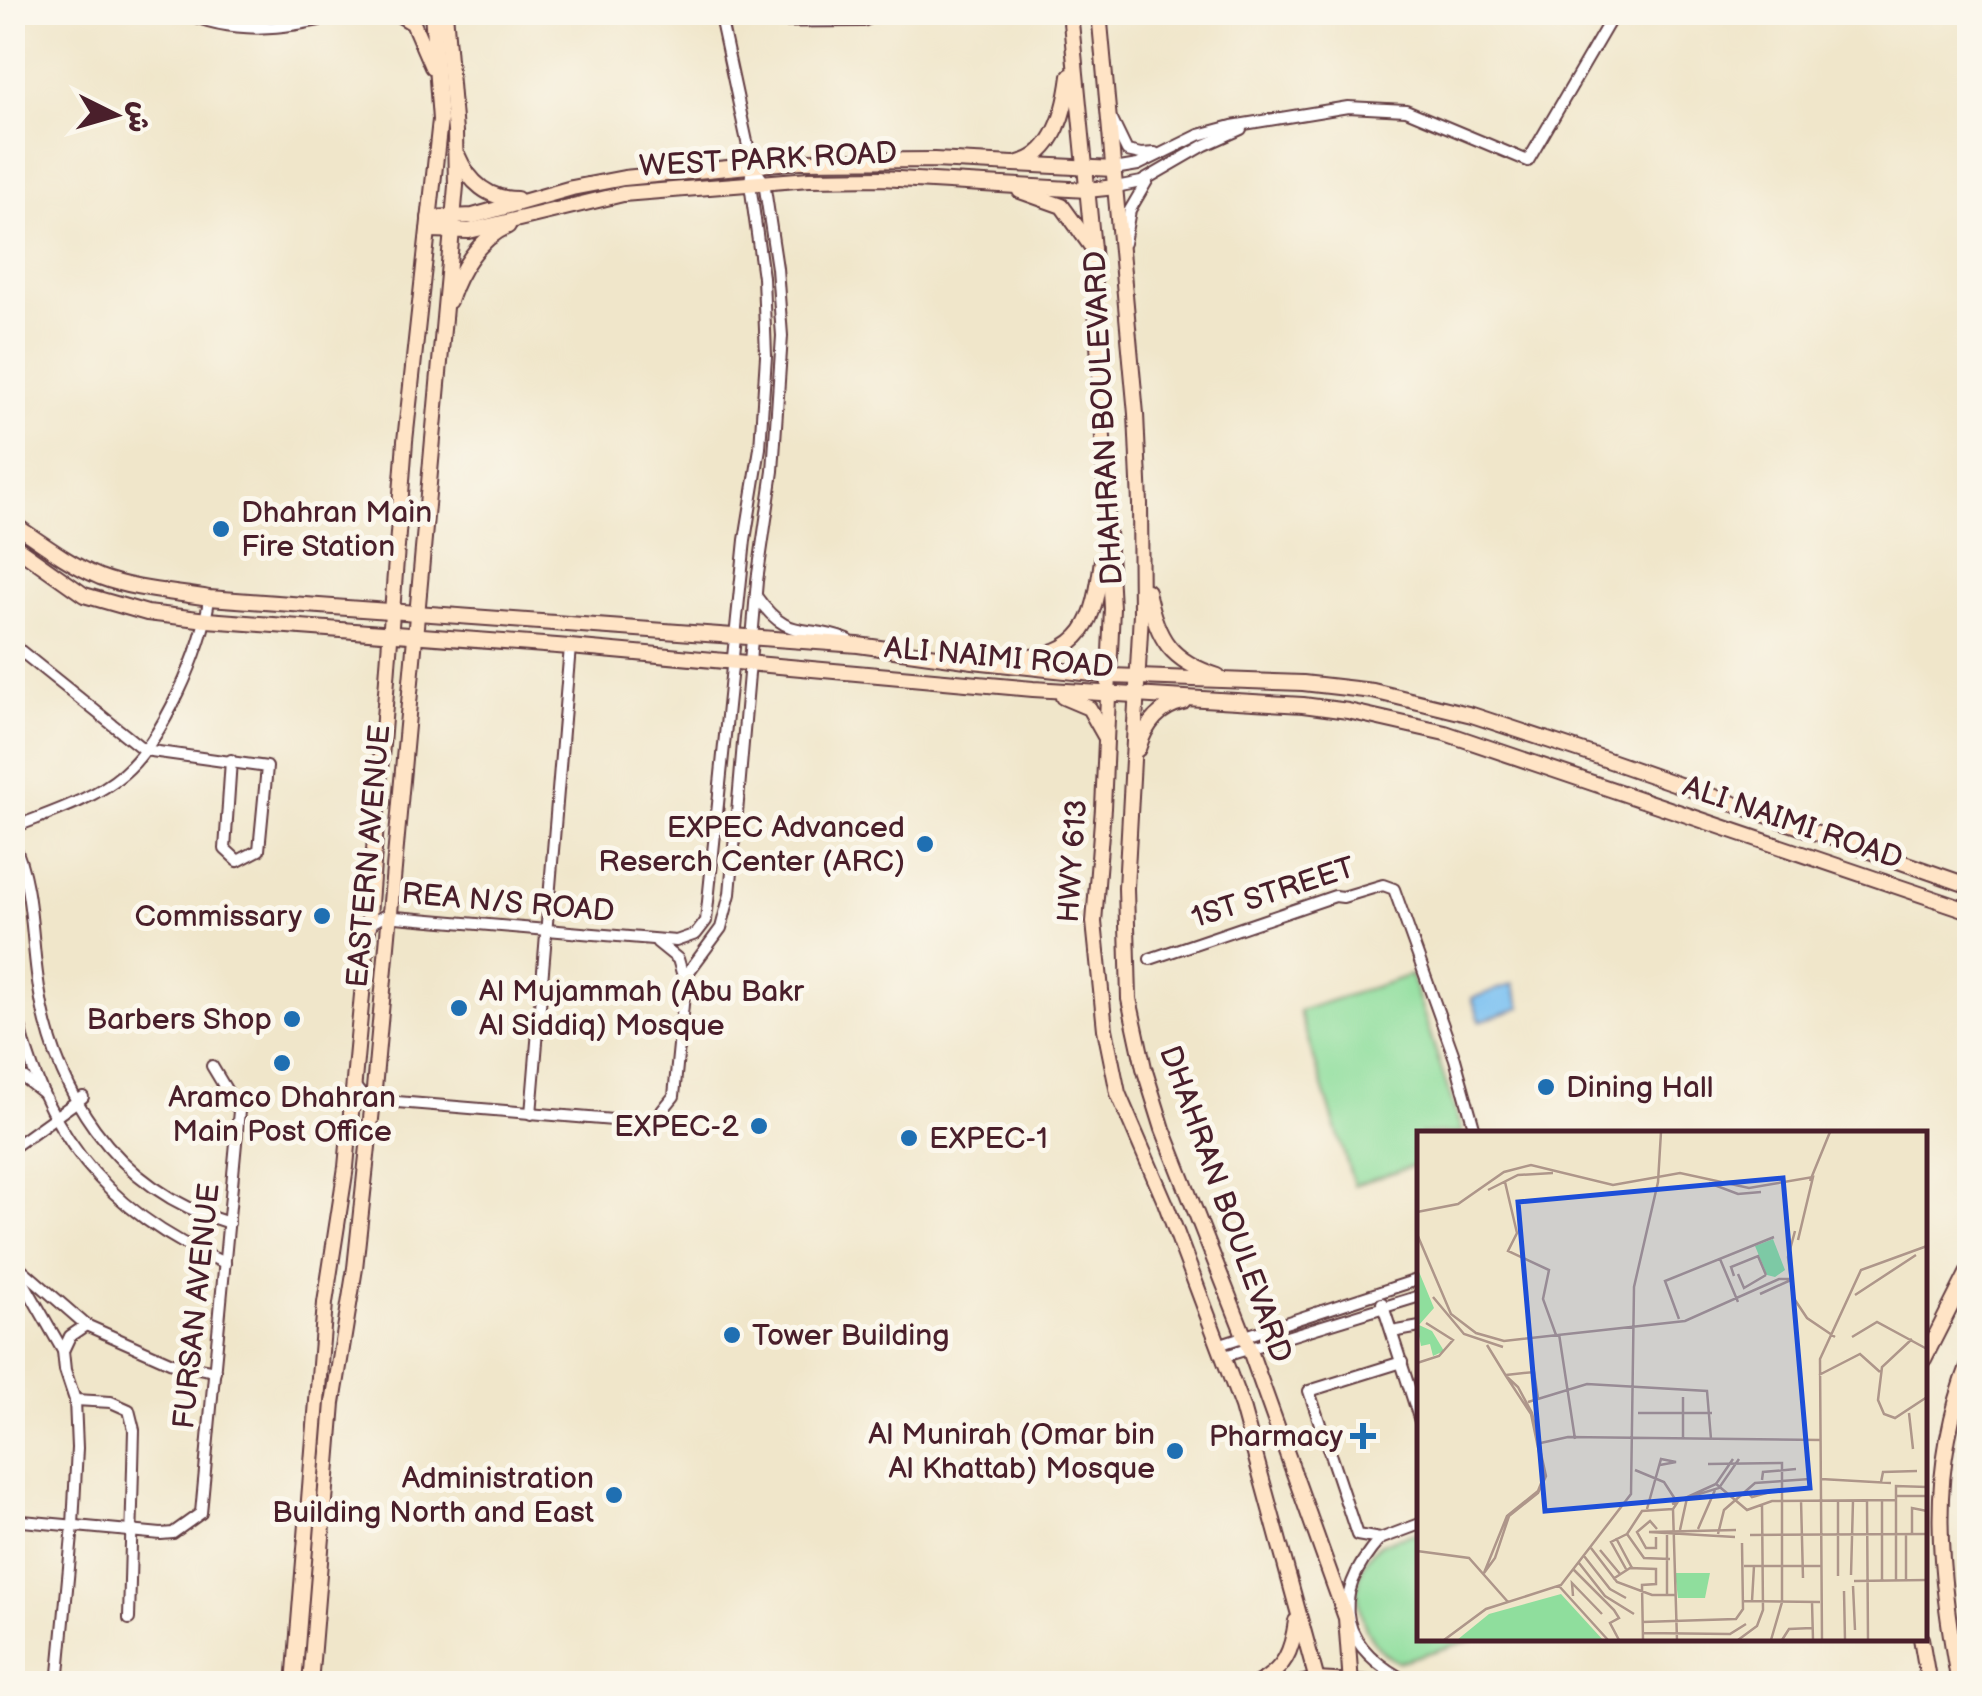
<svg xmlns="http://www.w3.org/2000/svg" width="1982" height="1696" font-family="'Balsamiq Sans','Playpen Sans Arabic',sans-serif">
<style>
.green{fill:#8fde9d;stroke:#6c7e64;stroke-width:2.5}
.water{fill:#79c0f1;stroke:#62708e;stroke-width:2.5}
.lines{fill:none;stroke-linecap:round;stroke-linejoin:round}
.street-casing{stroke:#633d43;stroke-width:14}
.secondary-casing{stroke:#633d43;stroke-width:18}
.street{stroke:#fff;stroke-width:10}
.secondary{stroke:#ffe4c6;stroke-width:14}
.poi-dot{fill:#1f6fb2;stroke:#fbf7ec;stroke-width:4}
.labels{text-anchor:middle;stroke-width:10;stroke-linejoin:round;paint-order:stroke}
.street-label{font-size:30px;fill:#4a1f2b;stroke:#fbf7ec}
.poi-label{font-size:30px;fill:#4a1f2b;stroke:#fbf7ec;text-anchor:end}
.inset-road{fill:none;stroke:#ae968a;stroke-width:2.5}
.view{fill:#1d4ed8;fill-opacity:0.15;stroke:#1d4ed8;stroke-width:5}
.inset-edge{fill:none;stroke:#4a1f2b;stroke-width:5}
</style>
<rect width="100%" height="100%" fill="#fbf7ec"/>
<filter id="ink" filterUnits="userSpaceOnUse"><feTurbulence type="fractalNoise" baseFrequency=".01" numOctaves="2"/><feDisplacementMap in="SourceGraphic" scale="20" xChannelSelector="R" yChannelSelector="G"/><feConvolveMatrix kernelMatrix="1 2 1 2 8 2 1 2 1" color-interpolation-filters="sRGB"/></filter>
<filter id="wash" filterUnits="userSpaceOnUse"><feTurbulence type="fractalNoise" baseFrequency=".0048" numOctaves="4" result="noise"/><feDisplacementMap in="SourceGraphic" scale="40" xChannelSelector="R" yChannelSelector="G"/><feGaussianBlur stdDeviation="2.25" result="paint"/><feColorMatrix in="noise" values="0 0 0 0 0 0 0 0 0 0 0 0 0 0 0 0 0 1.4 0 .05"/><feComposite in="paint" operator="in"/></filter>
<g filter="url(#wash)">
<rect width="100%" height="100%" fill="#f0e6ca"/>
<g class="green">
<path d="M1411,975L1462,1133L1420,1134L1419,1164L1354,1185L1299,1011Z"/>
<path d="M1419,1532L1420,1638L1475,1639L1398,1662C1362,1646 1345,1587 1370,1554C1380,1540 1404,1537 1419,1532Z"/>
</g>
<path class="water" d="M1513,984L1521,1008L1480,1021L1472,998Z"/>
</g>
<g filter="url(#ink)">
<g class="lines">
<defs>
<g id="street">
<path d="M183,12C239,38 296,27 354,12"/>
<path d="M216,12L266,18L300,12"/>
<path d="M722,22L863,21L885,12"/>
<path d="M1112,120L1127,151L1141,154L1155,153"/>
<path d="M1114,169L1138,165L1199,135L1232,126L1348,107L1406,110L1528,161L1615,12"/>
<path d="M1116,187L1141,182L1205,145L1241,129"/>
<path d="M1124,243L1130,210L1147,181"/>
<path d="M756,596C790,644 803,622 848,640"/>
<path d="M12,644L144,750L267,767L259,850L238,861L225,849L231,760"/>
<path d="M12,828C49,813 93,800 123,774C162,741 204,648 209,598"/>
<path d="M12,840C32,881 31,929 37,974C51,1089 113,1189 229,1223"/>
<path d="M369,930L373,922L384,916L676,941L696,934L706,921L745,540L760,448L766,356L763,277L750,184L752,165L719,12"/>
<path d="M657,942L678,959L685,983"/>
<path d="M1150,959L1335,896L1343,897L1383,885L1394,889L1455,1059L1476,1134"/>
<path d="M12,987C33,1119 101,1212 225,1263"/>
<path d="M12,1069L43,1093"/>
<path d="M354,1085L363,1097L373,1100L637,1122L657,1117L674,1096L685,984L690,970L721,928L730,894L757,581L773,471L782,336L777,268L764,182L752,165"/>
<path d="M531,1114L570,647"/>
<path d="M12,1148L83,1097"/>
<path d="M12,1262L63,1351L65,1370L75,1400L77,1448L73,1525L58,1684"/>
<path d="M17,1265L86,1325L172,1363L215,1371"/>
<path d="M1382,1303L1420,1421"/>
<path d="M1392,1332L1420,1327"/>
<path d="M1221,1344L1420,1279"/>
<path d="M63,1351L70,1336L86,1325"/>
<path d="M1225,1356L1420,1296"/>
<path d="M1402,1362L1309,1391L1357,1535L1380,1539L1420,1524"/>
<path d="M75,1400L111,1402L129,1410L134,1430L129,1619"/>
<path d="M12,1520L161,1534L173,1533L201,1513L239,1111L212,1066"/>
<path d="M1380,1539C1326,1600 1341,1649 1412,1684"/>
</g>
<g id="secondary">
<path d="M395,12L413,23L432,67"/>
<path d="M1070,12L1093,249L1112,608L1103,808L1094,922L1105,1029L1118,1093L1165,1202L1242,1407L1318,1684"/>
<path d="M1099,12L1136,414L1140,504L1141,613L1126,888L1129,999L1144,1068L1163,1129L1249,1348L1346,1618L1351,1684"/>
<path d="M458,156C469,182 488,199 517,199"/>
<path d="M1018,163C1056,155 1066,108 1070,76"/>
<path d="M1020,191L1062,206L1091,246"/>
<path d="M429,218L473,216L572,188L624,178L800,161L934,160L1114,169"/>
<path d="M428,230L469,231L623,194L809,179L881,178L1087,190L1116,187"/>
<path d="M449,301C459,271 478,239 508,226"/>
<path d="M12,523C40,542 69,564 100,577C134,590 174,592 209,598L858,645L973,661L1111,676L1303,683L1373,691L1472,715L1596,756L1970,886"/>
<path d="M12,544L84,595L147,613L207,620L570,647L1033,689L1303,705L1348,711L1445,733L1970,911"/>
<path d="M1147,591C1157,639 1170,661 1218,676"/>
<path d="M1013,659C1086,654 1094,623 1102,559"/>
<path d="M1063,697L1089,708L1106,738"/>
<path d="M1138,749C1145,726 1159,707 1183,702"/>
<path d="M1924,1359L1970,1268"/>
<path d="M1921,1638L1929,1684"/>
<path d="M294,1684L325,1303L346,1167L368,930L405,441L440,120L432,12"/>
<path d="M310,1684L333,1403L355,1268L373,1100L456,186L455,132L445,12"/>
<path d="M1257,1684C1285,1669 1292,1651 1296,1621"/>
<path d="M1299,1684L1316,1680L1387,1684"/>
<path d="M1959,1684C1939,1569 1926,1473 1970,1361"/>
</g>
</defs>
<use href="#street" class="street-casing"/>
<use href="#secondary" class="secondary-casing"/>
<use href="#street" class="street"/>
<use href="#secondary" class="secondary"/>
</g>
</g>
<g class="poi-dot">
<circle cx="221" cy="529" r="10"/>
<circle cx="925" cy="844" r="10"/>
<circle cx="322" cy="916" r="10"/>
<circle cx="459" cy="1008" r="10"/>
<circle cx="292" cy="1019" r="10"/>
<circle cx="282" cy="1063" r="10"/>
<circle cx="1546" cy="1087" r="10"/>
<circle cx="759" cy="1126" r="10"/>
<circle cx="909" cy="1138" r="10"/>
<circle cx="732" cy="1335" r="10"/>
<path d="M1358 1421h10v10h10v10h-10v10h-10v-10h-10v-10h10z"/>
<circle cx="1175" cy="1451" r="10"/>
<circle cx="614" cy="1495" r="10"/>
</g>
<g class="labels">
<g class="street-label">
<text transform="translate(768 159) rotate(-3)" y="10">WEST PARK ROAD</text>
<text transform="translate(1103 418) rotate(-93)" y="10">DHAHRAN BOULEVARD</text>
<text transform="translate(999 657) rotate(5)" y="10">ALI NAIMI ROAD</text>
<text transform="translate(1793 822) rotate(19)" y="10">ALI NAIMI ROAD</text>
<text transform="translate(368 856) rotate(-85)" y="10">EASTERN AVENUE</text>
<text transform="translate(1072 861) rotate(-86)" y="10">HWY 613</text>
<text transform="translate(1273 892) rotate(-18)" y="10">1ST STREET</text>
<text transform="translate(508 902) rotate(5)" y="10">REA N/S ROAD</text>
<text transform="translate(1226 1204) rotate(70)" y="10">DHAHRAN BOULEVARD</text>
<text transform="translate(196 1306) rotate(-84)" y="10">FURSAN AVENUE</text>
</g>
<g class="poi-label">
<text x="241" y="522" text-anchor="start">Dhahran Main<tspan x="241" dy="34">Fire Station</tspan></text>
<text x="905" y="837">EXPEC Advanced<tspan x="905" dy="34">Reserch Center (ARC)</tspan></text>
<text x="302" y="926">Commissary</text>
<text x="479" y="1001" text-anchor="start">Al Mujammah (Abu Bakr<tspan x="479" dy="34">Al Siddiq) Mosque</tspan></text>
<text x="272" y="1029">Barbers Shop</text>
<text x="1566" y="1097" text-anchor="start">Dining Hall</text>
<text x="282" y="1107" text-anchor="middle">Aramco Dhahran<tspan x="282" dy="34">Main Post Office</tspan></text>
<text x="739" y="1136">EXPEC-2</text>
<text x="929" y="1148" text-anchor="start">EXPEC-1</text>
<text x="752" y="1345" text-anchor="start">Tower Building</text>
<text x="1155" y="1444">Al Munirah (Omar bin<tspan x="1155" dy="34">Al Khattab) Mosque</tspan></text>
<text x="1343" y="1446">Pharmacy</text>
<text x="594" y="1488">Administration<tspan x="594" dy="34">Building North and East</tspan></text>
</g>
</g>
<g transform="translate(1417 1131)">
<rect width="510" height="510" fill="#f0e6ca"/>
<path d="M356,108L368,139L358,146L350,144L338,115ZM0,136L17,177L2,194L15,200L27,220L16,225L13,213L4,215L0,195ZM258,442H293L288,467H261ZM144,463L186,509H40L72,483Z" fill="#8fde9d"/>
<path class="inset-road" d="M393,50L413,1M88,51L100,102L91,120L132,139L126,168L139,204M292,52L321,63L344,61M71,59L101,44L136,42M0,81L41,73L87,41L114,34L196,54L263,42L332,57L396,46L381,109M378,100L371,126L376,166L390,187L418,206M0,103L34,183L59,202L87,210L268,190L362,148H376M303,128L321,171M321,143L327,157L349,144M317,145L314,136L341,125L349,144M343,163L376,148M438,164L499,124M16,166L47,203L86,216M262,188L248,150L357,106M142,203L158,308M435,206L460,191L510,218M495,208L465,236L461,269L467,283L478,287L510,266M70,214L89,245M0,232L22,225L36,209L9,192M89,244L117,241L121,267M402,244L443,223L463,241M89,245L101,256L115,282L129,345L121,362L92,385L78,427L67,442L90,385L121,360L127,345L114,283ZM266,266V308M111,271L170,253L290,260L294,308M221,282H295M492,282L496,318M119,313L151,306L404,309M291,333L365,332V471L354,509M218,339L247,351L258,368M404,348L474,352M345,349L346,341L379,338M464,351L466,341L500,340M298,352L330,379L355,370L479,369M329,360L335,366L364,358M479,365H510M384,369L386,447M450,370L451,509M465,370V450M255,373L299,353L316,328M230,378L244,328L259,331L243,334M281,398L298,359M263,399L270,367M301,403L307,379L338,352L393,348M489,403V450M495,403V377L510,380M333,404L510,403M239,406V417H229L220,401L233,390L240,398M318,406L232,401L319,399M199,407L215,437M174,417L200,451L235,464H259M183,419L203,443M0,420L52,427L91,471M167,425L193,458L209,467M253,428L227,427L210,403L225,380L256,378M162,432L188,465L217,483M327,435H404M209,438L194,411L210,403M157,439L197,479L202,487L193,492L202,509M434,444L436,370M421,445V369M196,448L213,437L239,438V453L225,454L226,509M437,450L510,449M479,450V355L510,356M142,455L191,509M436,455L438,499M427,460L428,509M156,465L155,452L185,483M250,465V404M326,470L403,471M335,470L337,435M395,471L396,509M225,491L319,488L326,478L325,412M225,502L313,503L329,493M27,509L69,478L144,454L214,363L217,156L241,51L244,1M260,509L256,378L262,369L302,357L322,328M321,509L340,495L346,479L345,373M365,509L372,498L395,497M405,509L403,228L444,139L510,115"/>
<path class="view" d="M366,47L393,357L128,380L101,71Z"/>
<rect width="510" height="510" class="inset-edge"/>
</g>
<rect width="1982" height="1696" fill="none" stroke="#fbf7ec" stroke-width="50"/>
<g transform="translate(115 115) rotate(95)" stroke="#fbf7ec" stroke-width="8" paint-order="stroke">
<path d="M0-8L18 38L0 25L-18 38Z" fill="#4a1f2b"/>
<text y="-15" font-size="28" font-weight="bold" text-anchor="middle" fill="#4a1f2b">ش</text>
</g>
</svg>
